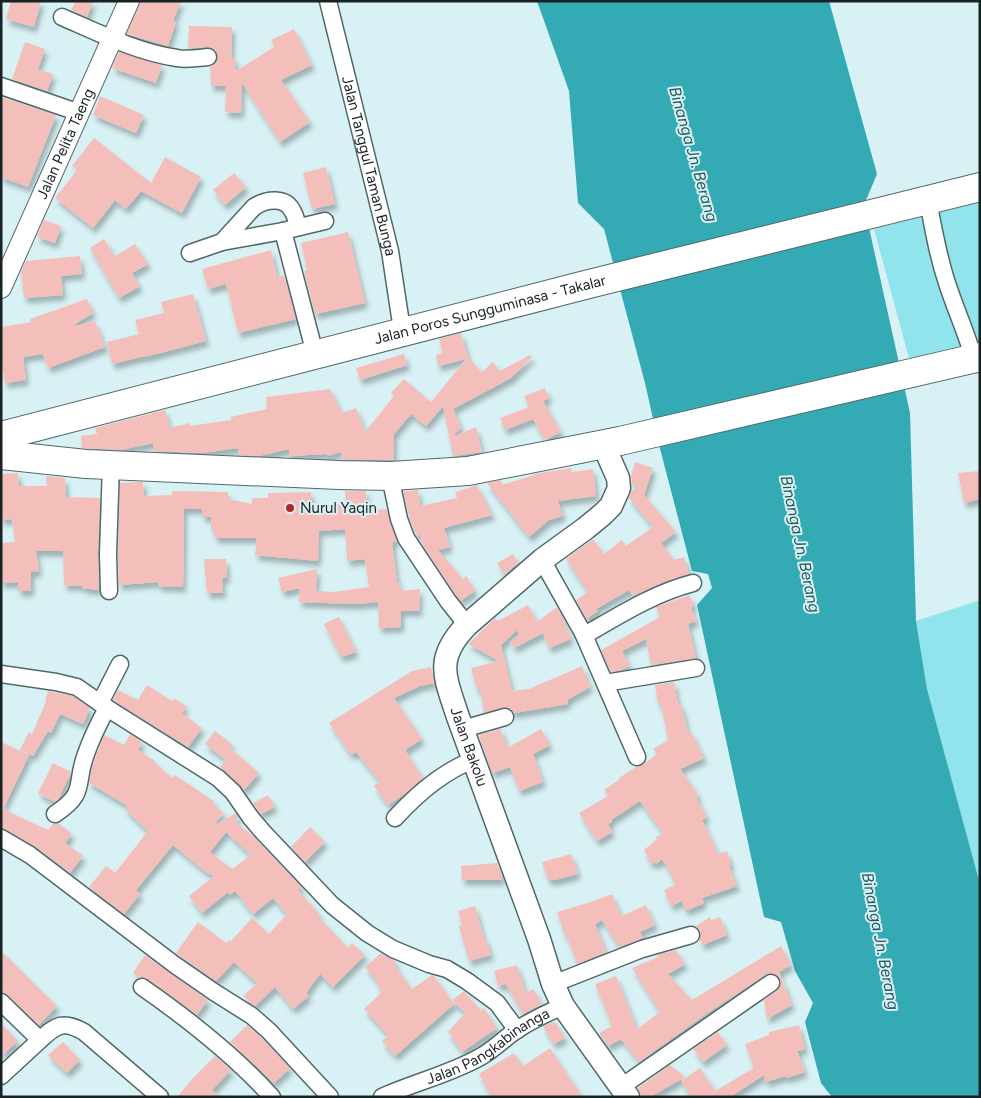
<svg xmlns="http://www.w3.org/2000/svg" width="981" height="1098" font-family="Figtree,sans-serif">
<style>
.green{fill:#91e3ec}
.water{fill:#34aab5}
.building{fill:#f4bfba;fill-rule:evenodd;filter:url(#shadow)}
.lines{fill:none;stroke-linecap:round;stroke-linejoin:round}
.minor-casing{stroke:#51686a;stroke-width:19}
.tertiary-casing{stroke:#51686a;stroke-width:22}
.secondary-casing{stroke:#51686a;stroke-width:25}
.trunk-casing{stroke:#51686a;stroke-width:30}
.minor{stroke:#fff;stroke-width:16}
.tertiary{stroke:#fff;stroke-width:20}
.secondary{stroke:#fff;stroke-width:22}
.trunk{stroke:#fff;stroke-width:28}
.poi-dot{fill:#b5242c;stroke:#d8f1f4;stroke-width:2}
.labels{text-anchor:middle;stroke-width:4;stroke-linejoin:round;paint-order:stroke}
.street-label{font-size:15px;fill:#192324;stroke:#d8f1f4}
.poi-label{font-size:15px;fill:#192324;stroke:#d8f1f4;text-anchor:start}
.water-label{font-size:16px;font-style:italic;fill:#26575c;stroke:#d8f1f4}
</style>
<defs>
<filter id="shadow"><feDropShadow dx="3" dy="5.5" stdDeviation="2.5" flood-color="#0004"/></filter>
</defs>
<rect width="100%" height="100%" fill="#d8f1f4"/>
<g class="green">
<path d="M980,202V344L910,362L874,229Z"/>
<path d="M980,600V884L927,689L916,621Z"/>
</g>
<path class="water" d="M537,1H829L877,174L864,205L910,413L916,621L927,689L980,884V1097H832L821,1083L805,1022L813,1003L795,971L781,922L764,917L697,605L712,588L708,574L692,571L658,441L645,383L604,229L578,203L569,91Z"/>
<g class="building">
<path d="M11,1H41L34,27L6,19Z"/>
<path d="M76,1H93L87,17L71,10Z"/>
<path d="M141,1H181L173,21H176L175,25L168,46L127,34Z"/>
<path d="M189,26L232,27L231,58H235L236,71L274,47L271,40L294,29L312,65L281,80L310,122L280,142L242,83L241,113L225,112L226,86H211L210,67L214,65L217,61L216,52L212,48L207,47L188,48Z"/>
<path d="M25,42L45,49L38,69L53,74L47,91L12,79Z"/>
<path d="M119,52L162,65L156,83L112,68Z"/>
<path d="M100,96L144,115L136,133L93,115Z"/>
<path d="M1,97L56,115L28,187L1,177Z"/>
<path d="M94,138L151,183L165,157L201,177L182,213L141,191L126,209L115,200L93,228L55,198L77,170L72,166Z"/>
<path d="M326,167L335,204L312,209L303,173Z"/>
<path d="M234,173L246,187L225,205L213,190Z"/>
<path d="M44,220L61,226L55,243L37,237Z"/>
<path d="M348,232L365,303L315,314L304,271L307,270L301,243Z"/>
<path d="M104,239L115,256L135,244L148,264L132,273L140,286L119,298L90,248Z"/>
<path d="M271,250L277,277L284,275L296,319L238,333L226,284L208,289L202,269Z"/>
<path d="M80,256L82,274L61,276L63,295L24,298L21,272L26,261Z"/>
<path d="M193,294L206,341L145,357V356L112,364L107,342L139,334L135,320L164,313L161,302Z"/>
<path d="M87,299L93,313L75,324L76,326L95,321L105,347L48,368L43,354L23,357L26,380L5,383L1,357V327L31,322L30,319Z"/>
<path d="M461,333L468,358L482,372L493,362L500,371L530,355L532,357L511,378L453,409L461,428L452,437L476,427L482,452L453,456L443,406L426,426L411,414L394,434V460L341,459V452L327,456V454L289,456V449L259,456L239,455L238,448L202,453L153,451V443L121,450L82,448L81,436L97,434L95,428L165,410L170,428L190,423V426L231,420V417L267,409L266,397L330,389L342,413L356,408L365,432L394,396L391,393L404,379L431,402L466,359L438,366L436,355L443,353L439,339Z"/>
<path d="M404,354L407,365L360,380L356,368Z"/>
<path d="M545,388L549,398L543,401L561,432L545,440L533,419L505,430L500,418L529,407L524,396Z"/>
<path d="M635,462L653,468L644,495L676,532L661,543L674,560L684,557L689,574L662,583L633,596L629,590L596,609L598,611L586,619L576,600L588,592L566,559L593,539L604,554L622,540L626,546L653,527L629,498L631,492L638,486L632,484L631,476Z"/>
<path d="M571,468L572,472L593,469L596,496L558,501L563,516L549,520L529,537L487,483L501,480L502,485L534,475V474Z"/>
<path d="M980,471V499L964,503L958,473Z"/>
<path d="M18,473L19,486H47L46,476L65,478L66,497L100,498L98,554L99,590L82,588L83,586L64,585L63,551H36L39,571L31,572V591H18V582L1,583V543L15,542L12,519L1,520V474Z"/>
<path d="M143,482L144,496L172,495V491L228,492V499L252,504V498H268V493L311,492V506L346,504L345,491H366L367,511L387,509L397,541L392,542L397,582H399L401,591L420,589L419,611H401V627L379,628L378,602L356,604L299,602L300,588L282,592L278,578L317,569L316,591L334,592L369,587L365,559L347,561L345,529L319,531L318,561L255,555L257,538H215L214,530H211V517H202V509H184L183,587L158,586V582L119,585L118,554L120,483Z"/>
<path d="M477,485L492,515L444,528L450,547L438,550L463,579L466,576L475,591L460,601L423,546L420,534L417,536L415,533L409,516L403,491L418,490L420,506L457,498L455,492Z"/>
<path d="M513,554L518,563L505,574L497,563Z"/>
<path d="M204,559H226L227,578H222L223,593H207Z"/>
<path d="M689,595L694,605L691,607L696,621L688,624L696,658L651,665L646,639L622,651L630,666L621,670L611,672L601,650L660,617L656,607Z"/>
<path d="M528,605L537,622L557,607L565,622L564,623L571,639L549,648L543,633L514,648L510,642L519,635L517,630L501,645L512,691L529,689L582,666L590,687L567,700L568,704L514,713L507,707L484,713L480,689L477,690L471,668L499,661L468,644L495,618L498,621Z"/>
<path d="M339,617L356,652L341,657L324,624Z"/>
<path d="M431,667L434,683L420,686L394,698L422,739L405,750L423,778L406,793L388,805L374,786L380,782L356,752L351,755L329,723L412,671Z"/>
<path d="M674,682L678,704H681L688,733L691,732L704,758L680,769L699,796L696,798L707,817L702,820L718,854L727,851L731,865L729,866L737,886L702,898L704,903L688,910H685L682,901L671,906L664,890L675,885L671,874L662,859L656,864L654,862L651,864L644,850L657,839L656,837L663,833L640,801L611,820L612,822L608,824L612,832L597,841L579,813L608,796L604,790L620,779L619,778L636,767L641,766L657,754L653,749L668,740L661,704H658L655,685Z"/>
<path d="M147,685L172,701L174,698L186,706L182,713L202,728L188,747L113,700L118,690L138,700Z"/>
<path d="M48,691L73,696L90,708L83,724L60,714L51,733L48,731L33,756L20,750L29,732L32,734L46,702L45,701Z"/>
<path d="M501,729L507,748L541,729L550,745L533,754L543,782L519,791L510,767L492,773L479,735Z"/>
<path d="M215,731L232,744L230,748L259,773L244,790L220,767L226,760L205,744Z"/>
<path d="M130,734L142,742L138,750L156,762L155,763L172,778L175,775L215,802L213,805L224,813L213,826L236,813L238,817L234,821L252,835L302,887L298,890L320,915L318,916L348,948L352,943L365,955L333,987L320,974L306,993L309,996L293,1009L275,987L255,1006L243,996L257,983L234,962L216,981L176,953L198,922L226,943L229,940L231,941L252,918L269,934L287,914L273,898L253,914L235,891L230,895L228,892L202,913L189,896L214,876L206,872L173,845L136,890L140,894L124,914L89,887L106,866L115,873L148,831L125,809L128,806L89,783L92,767L104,735L124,745ZM226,832L251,855L232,869L210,852Z"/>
<path d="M1,742L29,755L3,809L48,830L53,824L58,823L72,834L65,843L83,856L70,873L35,846L1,828Z"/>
<path d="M53,763L71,772L58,800L55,802L38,793Z"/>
<path d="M268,795L275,807L261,814L253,803Z"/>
<path d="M310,827L325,842L305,862L291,847Z"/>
<path d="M571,854L578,874L555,880H548L542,862Z"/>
<path d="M497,863L502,876V880H462L461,866Z"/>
<path d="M612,894L621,916L646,905L655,925L640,932L643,938L619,947L602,920L595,924L606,952L577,964L567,936H565L557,912L591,902Z"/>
<path d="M475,906L484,939H486L491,955L469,961L459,926L462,925L458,911Z"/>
<path d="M710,917L711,920L720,917L727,935L702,945L700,939V932L696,926Z"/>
<path d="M781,946L791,965L779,972L792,1005L767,1019L764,1000L777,991L781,983L779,977L771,973L765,975L706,1014L639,1062L621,1039L608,1046L599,1033L612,1026L595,984L616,976L637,1029L660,1012L632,968L658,957L657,955L676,950L685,964L668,974L692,1000Z"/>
<path d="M1,951L57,1006L39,1025L1,988Z"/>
<path d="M381,953L394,960L397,963L394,965L412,989L432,975L434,976L454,1004L395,1056L382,1041L388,1035L364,1009L382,992L376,983L378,982L365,967Z"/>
<path d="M145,955L208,1000L197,1015L148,979L140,978L133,973Z"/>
<path d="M517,965L526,993L533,989L542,1004L523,1014L506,984L498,986L494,971Z"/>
<path d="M464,991L481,1011L484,1008L497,1028L462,1052L448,1032L465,1013L452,1000Z"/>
<path d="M552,1022L553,1023L555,1022L565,1038L554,1044L543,1027Z"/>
<path d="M1,1023L18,1041L1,1056Z"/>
<path d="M247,1025L262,1038L290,1068L274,1083L230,1042Z"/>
<path d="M799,1025L805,1049L797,1051L805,1072L787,1078L786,1076L765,1082L764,1075L730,1097H692L681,1081L700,1068L715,1091L754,1068L745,1044L769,1035V1032Z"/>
<path d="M718,1032L727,1045L703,1062L693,1049Z"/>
<path d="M63,1042L80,1060L67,1073L48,1055Z"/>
<path d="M550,1048L582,1097H492L479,1074L514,1053L523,1066Z"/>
<path d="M215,1056L231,1070L212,1090L220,1097H177L195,1076Z"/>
<path d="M670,1065L685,1077L650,1097H641L638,1088Z"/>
</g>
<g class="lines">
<defs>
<g id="minor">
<path id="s1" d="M328,1L390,251L400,317L405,332"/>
<path d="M62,17C99,33 137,52 177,58C187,60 198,58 208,57"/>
<path d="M1,86L80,113"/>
<path d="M928,200C933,228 938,256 947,283C955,308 966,332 974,359"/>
<path d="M283,231L315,354"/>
<path d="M222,242L254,207C266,199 286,196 293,212C296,216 296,222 298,227"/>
<path d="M190,253L222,242L283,231L325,221"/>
<path d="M390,476L399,519L406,538L448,601L467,625"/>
<path d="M542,560L583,633L590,632C623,613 655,593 693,583"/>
<path d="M109,591L108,554L111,465"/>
<path d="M583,633L637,757"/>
<path d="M1,674L56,682L77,687L107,708L218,778L233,792L251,818L263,832L332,905L367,933L393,949L429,964L447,969L467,981L497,1003L517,1030"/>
<path d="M605,683L696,668"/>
<path d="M100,703L120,664"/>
<path d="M463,729L505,717"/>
<path d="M55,814C88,792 74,785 86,754C91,739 99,723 107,708"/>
<path d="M395,818C417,794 442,772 473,760"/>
<path d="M1,838L30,855L175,965L214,992L252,1016L269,1031L330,1097"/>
<path d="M553,984L642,949L691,935"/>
<path d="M142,987C188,1019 234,1055 272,1097"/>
<path d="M1,1002L40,1040C56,1025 63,1020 84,1032L160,1097"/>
<path d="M1,1076L40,1040"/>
<path d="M621,1087L771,983"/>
<path id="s2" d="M382,1097C415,1082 451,1074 482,1056C494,1049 504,1039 515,1031C530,1021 547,1013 563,1006"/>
</g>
<g id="tertiary">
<path id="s3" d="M1,288L129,1"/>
</g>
<g id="secondary">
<path id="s4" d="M603,444L618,478L619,488L611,506L603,514L586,528L542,560L467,625C434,659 445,677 458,717L539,939L553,984L563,1006L628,1097"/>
</g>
<g id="trunk">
<path id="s5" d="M1,436L585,285L980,187"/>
<path d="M1,455L86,464L339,475L391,476L468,471L620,441L980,357"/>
</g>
</defs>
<use href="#minor" class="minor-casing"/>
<use href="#tertiary" class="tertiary-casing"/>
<use href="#secondary" class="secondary-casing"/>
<use href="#trunk" class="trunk-casing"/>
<use href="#minor" class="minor"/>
<use href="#tertiary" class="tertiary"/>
<use href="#secondary" class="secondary"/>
<use href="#trunk" class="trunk"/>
</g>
<circle class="poi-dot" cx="290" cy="508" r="5"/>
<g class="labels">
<g class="street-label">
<text dy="5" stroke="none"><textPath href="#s3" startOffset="158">Jalan Pelita Taeng</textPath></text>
<text dy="5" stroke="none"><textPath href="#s1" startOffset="170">Jalan Tanggul Taman Bunga</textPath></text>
<text dy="5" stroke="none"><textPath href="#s5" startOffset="505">Jalan Poros Sungguminasa - Takalar</textPath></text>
<text dy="5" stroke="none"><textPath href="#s4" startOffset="386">Jalan Bakolu</textPath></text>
<text dy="5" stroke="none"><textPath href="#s2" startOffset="118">Jalan Pangkabinanga</textPath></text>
</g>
<g class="poi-label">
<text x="300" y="513">Nurul Yaqin</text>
</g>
<g class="water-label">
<text transform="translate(694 154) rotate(74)" y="6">Binanga Jn. Berang</text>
<text transform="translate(801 544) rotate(78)" y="6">Binanga Jn. Berang</text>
<text transform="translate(881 941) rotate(79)" y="6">Binanga Jn. Berang</text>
</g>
</g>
<rect width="981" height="1098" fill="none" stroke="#192324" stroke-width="5"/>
</svg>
